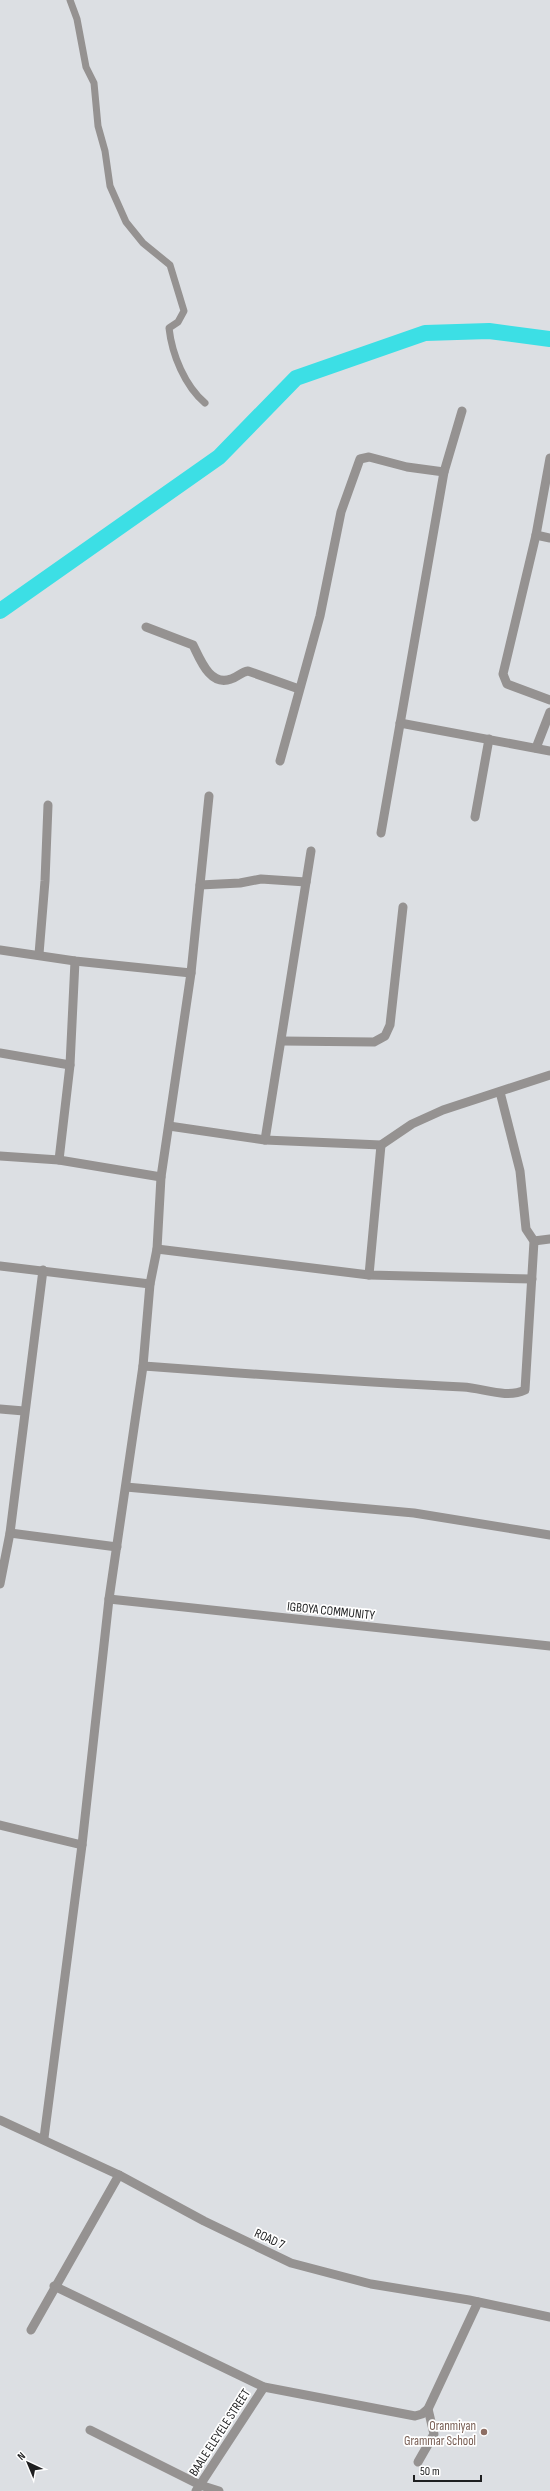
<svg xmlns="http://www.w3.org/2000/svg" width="550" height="2491" font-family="'Sofia Sans Condensed',sans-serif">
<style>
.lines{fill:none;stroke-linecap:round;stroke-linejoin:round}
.river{stroke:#3cdfe5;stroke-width:16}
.pedestrian{stroke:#959291;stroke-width:7}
.minor{stroke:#959291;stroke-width:9}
.education-dot{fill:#8d6e63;stroke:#fff;stroke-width:1.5}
.labels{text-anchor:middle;stroke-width:3.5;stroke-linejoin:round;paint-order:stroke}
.street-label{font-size:13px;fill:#1e1f20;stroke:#fff}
.education-label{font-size:13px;fill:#785e54;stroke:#fff;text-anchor:end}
</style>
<rect width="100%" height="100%" fill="#dcdfe3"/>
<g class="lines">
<path class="river" d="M0,611L219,457L296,378L425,333L489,331L550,339"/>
<path class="pedestrian" d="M70,0L77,19L86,67L94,83L98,126L105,151L110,186L126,222L143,243L170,265L184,311L178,322L169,328C172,355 185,386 205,403"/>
<g class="minor">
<path d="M550,458L536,535L503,674L507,684L550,700"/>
<path d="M536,535L550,538"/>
<path d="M146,627L193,645C200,659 210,687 231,679C238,677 241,672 248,671L299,689"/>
<path d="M400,723L550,751"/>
<path d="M536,748L550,712"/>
<path d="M280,761L320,616L341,512L360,459L369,457L407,467L444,472"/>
<path d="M475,817L489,739"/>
<path d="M381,833L444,472L462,411"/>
<path d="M200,885L240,883L261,879L306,882"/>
<path d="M0,950L75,961L191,973"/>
<path d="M39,954L45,881L48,805"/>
<path d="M282,1041L374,1042L385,1036L390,1025L403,907"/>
<path d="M0,1053L70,1065"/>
<path d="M169,1126L265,1140L381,1145L412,1124L443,1110L550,1075"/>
<path d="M265,1140L311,851"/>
<path d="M0,1156L59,1160L161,1177"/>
<path d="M59,1160L70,1065L75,961"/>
<path d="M534,1241L550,1239"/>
<path d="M157,1249L369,1275L532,1279"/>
<path d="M0,1266L150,1284"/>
<path d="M369,1275L381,1145"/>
<path d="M143,1366C250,1374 356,1382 463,1387C483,1388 506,1399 525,1390L534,1241L526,1229L520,1171L500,1092"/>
<path d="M0,1409L24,1411"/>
<path d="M126,1487L414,1513L550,1535"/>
<path d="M10,1533L117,1547"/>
<path d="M0,1584L10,1533L43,1270"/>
<path d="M109,1599L550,1646"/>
<path d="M0,1825L82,1845"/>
<path d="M0,2120L119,2175L204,2221L291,2263L371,2284L469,2300L550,2317"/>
<path d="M44,2138L82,1845L109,1599L143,1366L150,1284L157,1249L161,1177L191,973L209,796"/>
<path d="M54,2286L264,2387L415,2416L422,2414L428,2409L478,2302"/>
<path d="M31,2330L119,2175"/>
<path d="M90,2430L200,2485L219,2491"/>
<path d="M418,2462L434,2434L428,2409"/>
<path d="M196,2491L264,2387"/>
</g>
</g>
<circle class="education-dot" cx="484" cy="2432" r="4"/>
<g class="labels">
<g class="street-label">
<text transform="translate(331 1610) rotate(6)" y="5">IGBOYA COMMUNITY</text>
<text transform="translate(270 2238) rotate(25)" y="5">ROAD 7</text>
<text transform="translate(219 2432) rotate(-57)" y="5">BAALE ELEYELE STREET</text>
</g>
<g class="education-label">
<text x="476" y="2430">Oranmiyan<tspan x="476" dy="15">Grammar School</tspan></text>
</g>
</g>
<g transform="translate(28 2463) rotate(316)" stroke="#ffffff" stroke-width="3" paint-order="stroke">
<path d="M0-3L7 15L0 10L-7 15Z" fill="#1e1f20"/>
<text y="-6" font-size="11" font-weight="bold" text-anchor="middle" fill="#1e1f20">N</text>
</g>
<path d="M414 2475v6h67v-6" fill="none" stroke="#1e1f20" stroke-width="2"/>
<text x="420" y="2475" font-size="12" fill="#1e1f20" stroke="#ffffff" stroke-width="3" paint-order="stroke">50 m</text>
</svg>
